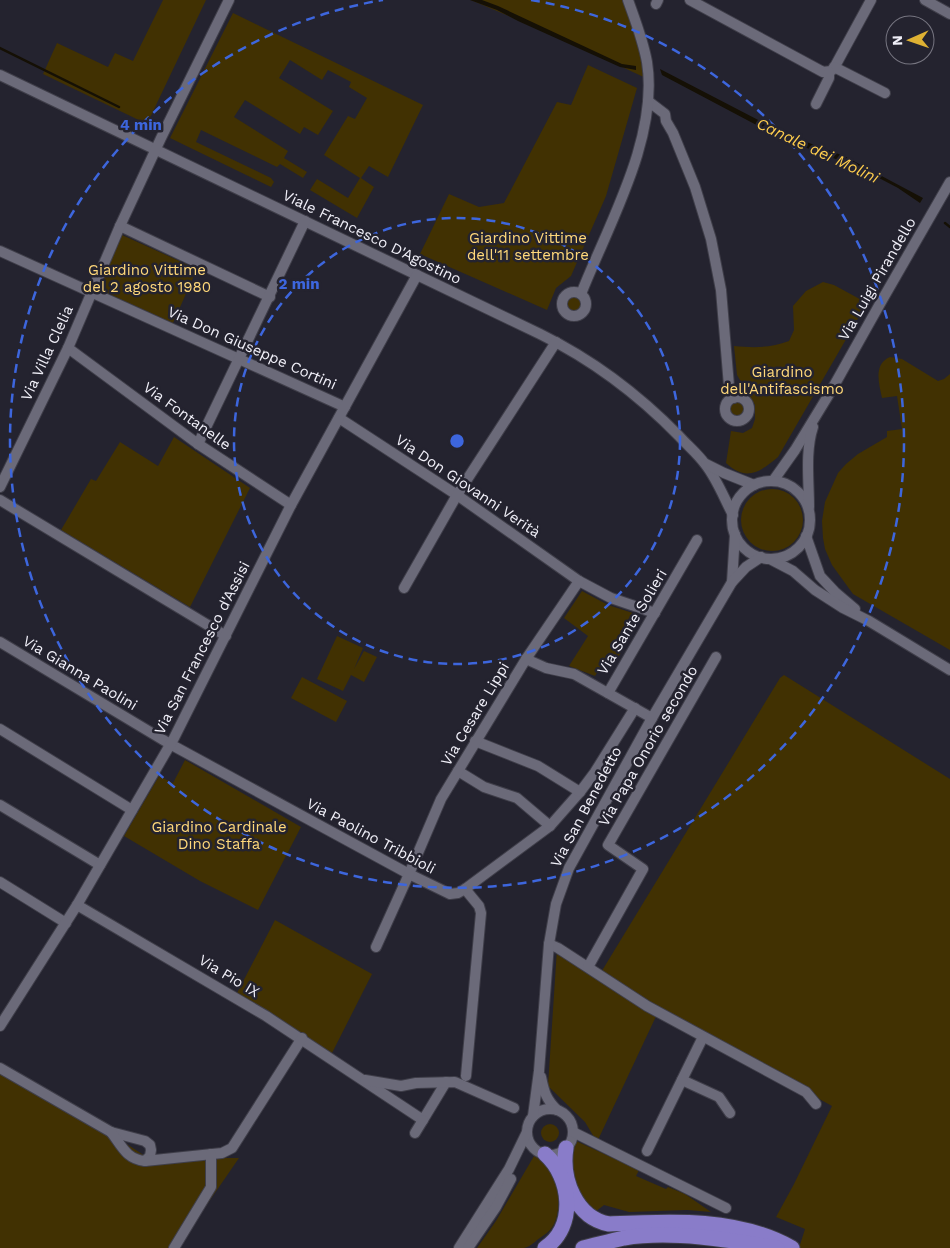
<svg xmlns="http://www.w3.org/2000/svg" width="950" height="1248" font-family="'Work Sans',sans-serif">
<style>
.green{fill:#413102}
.water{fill:#151005}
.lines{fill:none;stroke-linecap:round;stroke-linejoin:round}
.stream{stroke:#151005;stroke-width:2.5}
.minor-casing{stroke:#3f3e49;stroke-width:12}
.highway-casing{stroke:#3f3e49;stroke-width:17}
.minor{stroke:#6b6a79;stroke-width:10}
.highway{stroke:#897cc9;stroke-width:15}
.ring{fill:none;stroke:#3d66dd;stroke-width:2.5;stroke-dasharray:9 6}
.labels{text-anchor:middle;stroke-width:5;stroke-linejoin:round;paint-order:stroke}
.street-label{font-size:15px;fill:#f1f0f9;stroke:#24232f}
.park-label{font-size:15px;fill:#ffd87a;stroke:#24232f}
.water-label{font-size:16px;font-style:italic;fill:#fecd4d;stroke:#24232f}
.centre{fill:#3d66dd;stroke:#24232f;stroke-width:2.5}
.ring-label{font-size:15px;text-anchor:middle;font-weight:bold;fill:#3d66dd;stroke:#24232f;stroke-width:5;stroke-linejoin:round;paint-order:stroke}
</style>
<rect width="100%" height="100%" fill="#24232f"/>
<g class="green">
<path d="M163,0H206L147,124L43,74L57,43L108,67L115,53L133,61Z"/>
<path d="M471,0H632L650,80L558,37Z"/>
<path d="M233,13L423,105L388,177L369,166L361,178L374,187L357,218L310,190L317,179L348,198L360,178L324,155L348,116L355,119L367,98L349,87L351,82L328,70L322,80L290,60L279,78L333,111L318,135L304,127L300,134L245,100L234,117L288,151L284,158L307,172L303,178L280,164L277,167L201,130L196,142L271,178L274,182L271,187L170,138Z"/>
<path d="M588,65L637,88L606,196L571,276L556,288L547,310L420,254L449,194L479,207L504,203L557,102L571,105Z"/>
<path d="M122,235L197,269L173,323L98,289Z"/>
<path d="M823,282L834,285L867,303L778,457C760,472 746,482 726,463L731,431L743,433L752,428L755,419V405L737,375L734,346C754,348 770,348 789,341L794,330L793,306L806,291Z"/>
<circle cx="574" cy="304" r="7"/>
<path d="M890,357L902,359L938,381L944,379L950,374V650L853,594L832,565L825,549L823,538L822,521L825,502L838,473L846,464L858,454L887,437V431L902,429L897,396L882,398C879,384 873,364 890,357Z"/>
<circle cx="737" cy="410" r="9"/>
<path d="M174,437L250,488L190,607L61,530L91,479L96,481L120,442L158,466Z"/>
<circle cx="772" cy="520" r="31"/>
<path d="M582,591L608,605L639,615L641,619L614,664L605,660L595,676L569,666L588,636L564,618Z"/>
<path d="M337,636L363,648L354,669L364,651L377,657L364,682L351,675L343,691L317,679Z"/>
<path d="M784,675L950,779V1248H799L805,1229L776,1217L794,1184L832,1106L659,1010L597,1142L585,1122L548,1086L557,949L600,974L780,678Z"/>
<path d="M302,677L347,701L336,722L291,698Z"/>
<path d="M185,760L301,827L258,910L200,881L124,836L159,776L173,783Z"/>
<path d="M275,920L372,974L330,1057L236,995Z"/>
<path d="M0,1070L72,1108L148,1158H239L177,1248H0Z"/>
<circle cx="550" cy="1133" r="9"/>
<path d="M576,1141L639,1170L636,1176L666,1189L668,1187L685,1194L711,1212L687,1210L629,1212L604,1205L595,1212L581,1197L568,1159L572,1146Z"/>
<path d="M534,1156C557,1166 564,1203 554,1224C550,1232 544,1235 537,1240C534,1243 529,1247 524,1248C513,1248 490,1248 477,1248L496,1221Z"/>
</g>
<g class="water">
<path d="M470,0H482L498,6L622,64L636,66V70L620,67L518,21L497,10Z"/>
<path d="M660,69L785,134L844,156L923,198L920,203L898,188L879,178L854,166L783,139L662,75Z"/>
</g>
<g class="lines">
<g class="stream">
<path d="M0,48L119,107"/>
<path d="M945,223L950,227"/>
</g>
<defs>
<g id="minor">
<path d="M690,0L823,72L831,71L834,68L871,0"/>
<path d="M925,0L950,14"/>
<path d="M656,4L658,0"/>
<path d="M834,67L885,93"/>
<path d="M0,75L540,334C593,360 638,394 679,436C687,445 698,454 705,464C717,479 724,498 733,515"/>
<path d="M648,101L665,114L666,121L673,133L695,187L711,239L721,290L729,386L734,398"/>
<path d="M816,104L829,78V72"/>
<path d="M120,226L270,297"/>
<path d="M0,251L345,407"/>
<circle cx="574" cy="304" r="12"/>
<path d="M581,294C608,225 659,138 647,62C643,40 635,20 628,0"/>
<path d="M68,348L198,444L291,505"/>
<circle cx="737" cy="409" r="12"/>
<path d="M339,418L457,495L579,581L611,598L655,613"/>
<path d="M198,444L305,221"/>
<path d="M706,464L724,473L754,485"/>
<path d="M773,481L795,450L831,391L881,302L950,182"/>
<circle cx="771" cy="520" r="39"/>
<path d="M0,487L68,348L120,226L161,138L229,0"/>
<path d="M0,500L226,636"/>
<path d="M809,507C809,481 805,451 813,427"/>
<path d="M806,536L820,576L835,592L855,609"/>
<path d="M770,559L793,571L815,590L843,608L869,621L950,670"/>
<path d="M732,582L735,534"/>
<path d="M404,588L457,495L556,342"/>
<path d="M0,642L170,744L409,874L450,894L458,893L465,889L550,826L580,792L595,772L635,708"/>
<path d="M526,659L546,668L574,674L652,718"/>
<path d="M608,693L697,540"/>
<path d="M0,729L132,810"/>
<path d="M475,741L538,766L580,792"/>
<path d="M458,771L484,787L517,798L550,826"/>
<path d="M0,805L100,865"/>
<path d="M0,882L66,923"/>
<path d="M465,889L479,906L481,913L466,1076"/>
<path d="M77,905L266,1016L423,1120L446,1082"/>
<path d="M549,944L558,948L647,1006L806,1092L816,1104"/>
<path d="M376,947L409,874L441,799L526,659L579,581"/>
<path d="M588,967L643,869L608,845L716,657"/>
<path d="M0,1026L77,905L174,738L291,505L417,275"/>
<path d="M0,1068L111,1132L145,1141L150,1145L151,1150L150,1156L145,1161"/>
<path d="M541,1077C544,1092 546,1099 557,1110"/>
<path d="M365,1080L401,1086L416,1083L455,1082L514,1108"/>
<path d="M682,1080L719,1097L730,1113"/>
<circle cx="550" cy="1132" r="23"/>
<path d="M533,1116L539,1071L549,944L556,904L569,868L652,718L732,582L746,567L761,557"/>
<path d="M111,1132C122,1146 126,1159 145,1161L222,1153L232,1148L302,1038"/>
<path d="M573,1132L726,1208"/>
<path d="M415,1133L423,1120"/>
<path d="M647,1151L703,1037"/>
<path d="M174,1248L211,1187V1154"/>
<path d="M459,1248L509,1169L527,1132"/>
<path d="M468,1248L496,1207L511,1179"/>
</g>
<g id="highway">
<path d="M566,1148C561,1179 576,1218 609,1224C670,1221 737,1217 792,1248"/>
<path d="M545,1154C571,1177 577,1226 545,1248"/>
<path d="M583,1248C596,1245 610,1241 624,1238C671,1230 730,1240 777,1248"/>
</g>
</defs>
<use href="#minor" class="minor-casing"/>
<use href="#highway" class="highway-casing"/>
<use href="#minor" class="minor"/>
<use href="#highway" class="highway"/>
</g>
<g class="ring">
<circle cx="457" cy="441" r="223"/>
<path d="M531 0A447 447 0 1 1 383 0"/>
</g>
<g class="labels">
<g class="street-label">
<text transform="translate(372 237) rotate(26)" y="5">Viale Francesco D'Agostino</text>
<text transform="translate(877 279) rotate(-60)" y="5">Via Luigi Pirandello</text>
<text transform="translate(252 348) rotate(24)" y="5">Via Don Giuseppe Cortini</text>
<text transform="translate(47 353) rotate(-65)" y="5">Via Villa Clelia</text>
<text transform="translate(187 416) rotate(36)" y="5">Via Fontanelle</text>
<text transform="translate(468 486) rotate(34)" y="5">Via Don Giovanni Verità</text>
<text transform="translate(632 622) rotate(-59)" y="5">Via Sante Solieri</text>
<text transform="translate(202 648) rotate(-63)" y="5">Via San Francesco d'Assisi</text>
<text transform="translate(80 673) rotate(31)" y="5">Via Gianna Paolini</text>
<text transform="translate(475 714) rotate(-59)" y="5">Via Cesare Lippi</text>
<text transform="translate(648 746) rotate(-60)" y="5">Via Papa Onorio secondo</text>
<text transform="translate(586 807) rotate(-62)" y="5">Via San Benedetto</text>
<text transform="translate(371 836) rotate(28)" y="5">Via Paolino Tribbioli</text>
<text transform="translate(229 976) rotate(31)" y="5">Via Pio IX</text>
</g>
<g class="park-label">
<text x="528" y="243">Giardino Vittime<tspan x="528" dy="17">dell'11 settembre</tspan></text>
<text x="147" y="275">Giardino Vittime<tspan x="147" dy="17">del 2 agosto 1980</tspan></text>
<text x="782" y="377">Giardino<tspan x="782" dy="17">dell'Antifascismo</tspan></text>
<text x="219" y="832">Giardino Cardinale<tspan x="219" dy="17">Dino Staffa</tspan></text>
</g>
<g class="water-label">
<text transform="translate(818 150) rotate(25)" y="6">Canale dei Molini</text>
</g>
</g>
<circle cx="457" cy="441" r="8" class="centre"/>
<g class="ring-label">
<text x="141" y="130">4 min</text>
<text x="299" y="289">2 min</text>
</g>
<g transform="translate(910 40) rotate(268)"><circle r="24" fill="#24232f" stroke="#767580"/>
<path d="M0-4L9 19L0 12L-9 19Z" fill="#deb133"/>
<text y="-8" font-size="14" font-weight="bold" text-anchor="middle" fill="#f1f0f9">N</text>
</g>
</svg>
